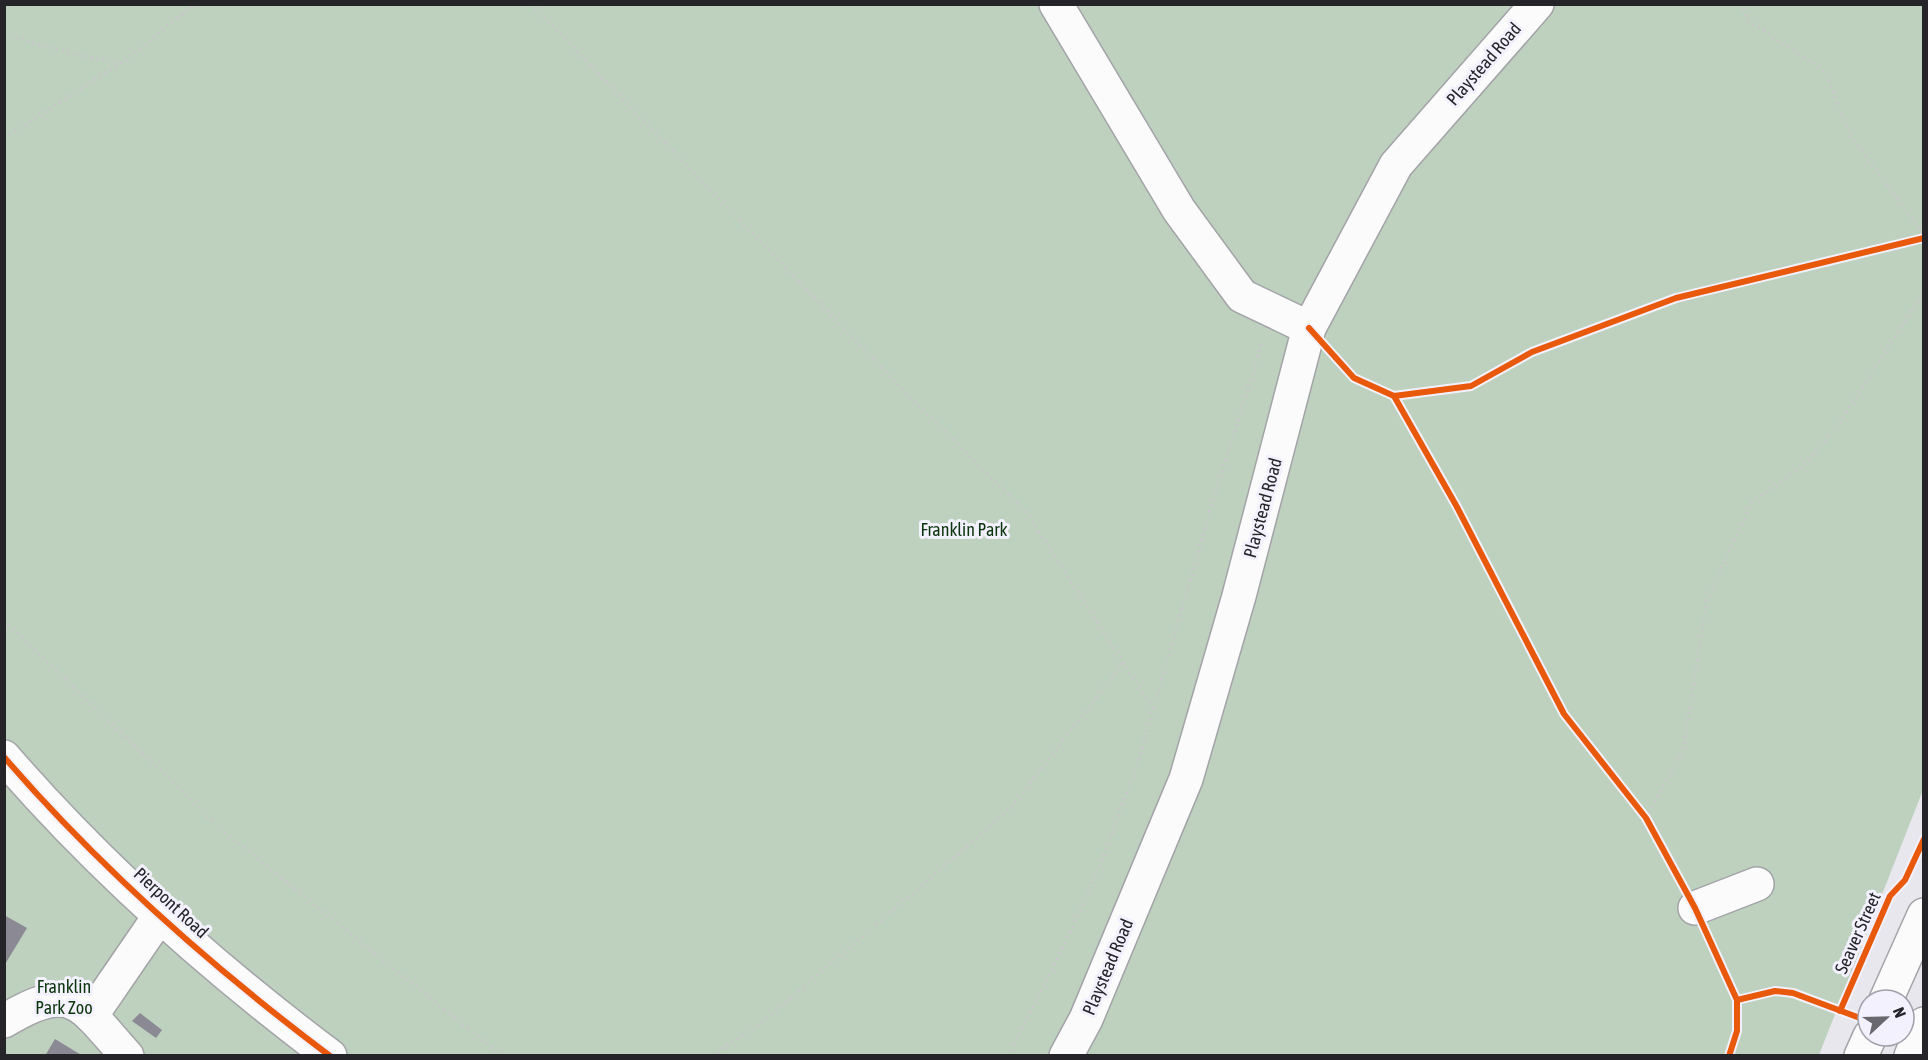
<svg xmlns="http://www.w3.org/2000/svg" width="1928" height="1060" font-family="'Asap Condensed',sans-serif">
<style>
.green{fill:#bdd1be}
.building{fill:#8b8994}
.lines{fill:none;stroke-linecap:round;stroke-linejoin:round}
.minor-casing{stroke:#a3a3a8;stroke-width:36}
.major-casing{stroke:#a3a3a8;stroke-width:36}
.path{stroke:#c7c6c9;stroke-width:4;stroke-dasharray:1.5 4.5;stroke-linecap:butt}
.minor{stroke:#fcfbfc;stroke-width:33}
.major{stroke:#fcfbfc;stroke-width:33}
.cycleway-casing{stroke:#f3f1fe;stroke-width:10}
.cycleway{stroke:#e8590c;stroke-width:6}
.labels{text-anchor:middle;stroke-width:6;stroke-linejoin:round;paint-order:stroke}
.street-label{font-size:18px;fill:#252429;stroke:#f3f1fe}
.park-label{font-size:18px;fill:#0a340b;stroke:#f3f1fe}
</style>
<rect width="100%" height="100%" fill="#e8e7ee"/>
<path class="green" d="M5,5H1923V790L1819,1055L5,1056Z"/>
<g class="building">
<path d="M4,915L27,928L4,966Z"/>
<path d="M140,1013L162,1030L156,1038L132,1021Z"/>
<path d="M55,1039L83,1056H45Z"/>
</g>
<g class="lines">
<defs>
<g id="minor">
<path d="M1056,4L1179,210L1242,296L1309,328"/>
<path d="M4,757C100,868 213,968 330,1056"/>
<path d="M1695,908L1757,884"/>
<path d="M91,1016L161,914"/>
<path d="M4,1021C73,979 80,1004 127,1056"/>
<path d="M1066,1056L1086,1019L1186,779L1239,596L1309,328L1396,165L1537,4"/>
</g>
<g id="major">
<path d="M1886,1000L1924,915"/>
<path d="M1861,1056L1870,1036"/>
<path d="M1911,1056L1924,1024"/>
</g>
</defs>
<use href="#minor" class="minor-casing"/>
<use href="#major" class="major-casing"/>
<g class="path">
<path d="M531,4L907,394L1026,512L1153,709"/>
<path d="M1740,4L1749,21L1826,72L1849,133L1924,235"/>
<path d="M4,34L77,55L122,63L194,4"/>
<path d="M4,138L121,63"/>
<path d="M4,620L223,831L502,1056"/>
<path d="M1646,818L1683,751L1707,600L1752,502L1804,465L1838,425L1924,292"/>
<path d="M712,1056L769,1017L1010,809L1123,663"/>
<path d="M1008,1056L1053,969L1100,866L1139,758L1215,494L1262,343"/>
</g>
<use href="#minor" class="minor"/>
<use href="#major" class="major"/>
<defs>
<g id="cycleway">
<path d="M1309,328L1354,378L1394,396L1471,386L1532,352L1676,298L1924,238"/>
<path d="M1394,396L1457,507L1564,714L1646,818L1695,908L1737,1000V1031L1729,1056"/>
<path d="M4,757C100,868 213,968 330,1056"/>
<path d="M1737,1000L1775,991L1793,993L1868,1021"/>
<path d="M1840,1011L1890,896L1905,880L1924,839"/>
</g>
</defs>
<use href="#cycleway" class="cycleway-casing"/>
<use href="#cycleway" class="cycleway"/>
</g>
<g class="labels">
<g class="street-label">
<text transform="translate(1484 64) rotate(-49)" y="6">Playstead Road</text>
<text transform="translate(1263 508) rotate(-75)" y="6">Playstead Road</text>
<text transform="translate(171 903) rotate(43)" y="6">Pierpont Road</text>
<text transform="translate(1858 933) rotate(-66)" y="6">Seaver Street</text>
<text transform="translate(1108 967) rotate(-67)" y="6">Playstead Road</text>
</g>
<g class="park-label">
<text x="964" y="536">Franklin Park</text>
<text x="64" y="993">Franklin<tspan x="64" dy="21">Park Zoo</tspan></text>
</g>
</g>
<rect width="1928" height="1060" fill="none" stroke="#252429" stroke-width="12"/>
<g transform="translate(1886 1018) rotate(68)"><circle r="28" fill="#f3f1fe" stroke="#a19fa9" stroke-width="1.5"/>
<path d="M0-4.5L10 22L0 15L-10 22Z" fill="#69686e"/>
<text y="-9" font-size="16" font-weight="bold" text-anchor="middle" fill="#252429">N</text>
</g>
</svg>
